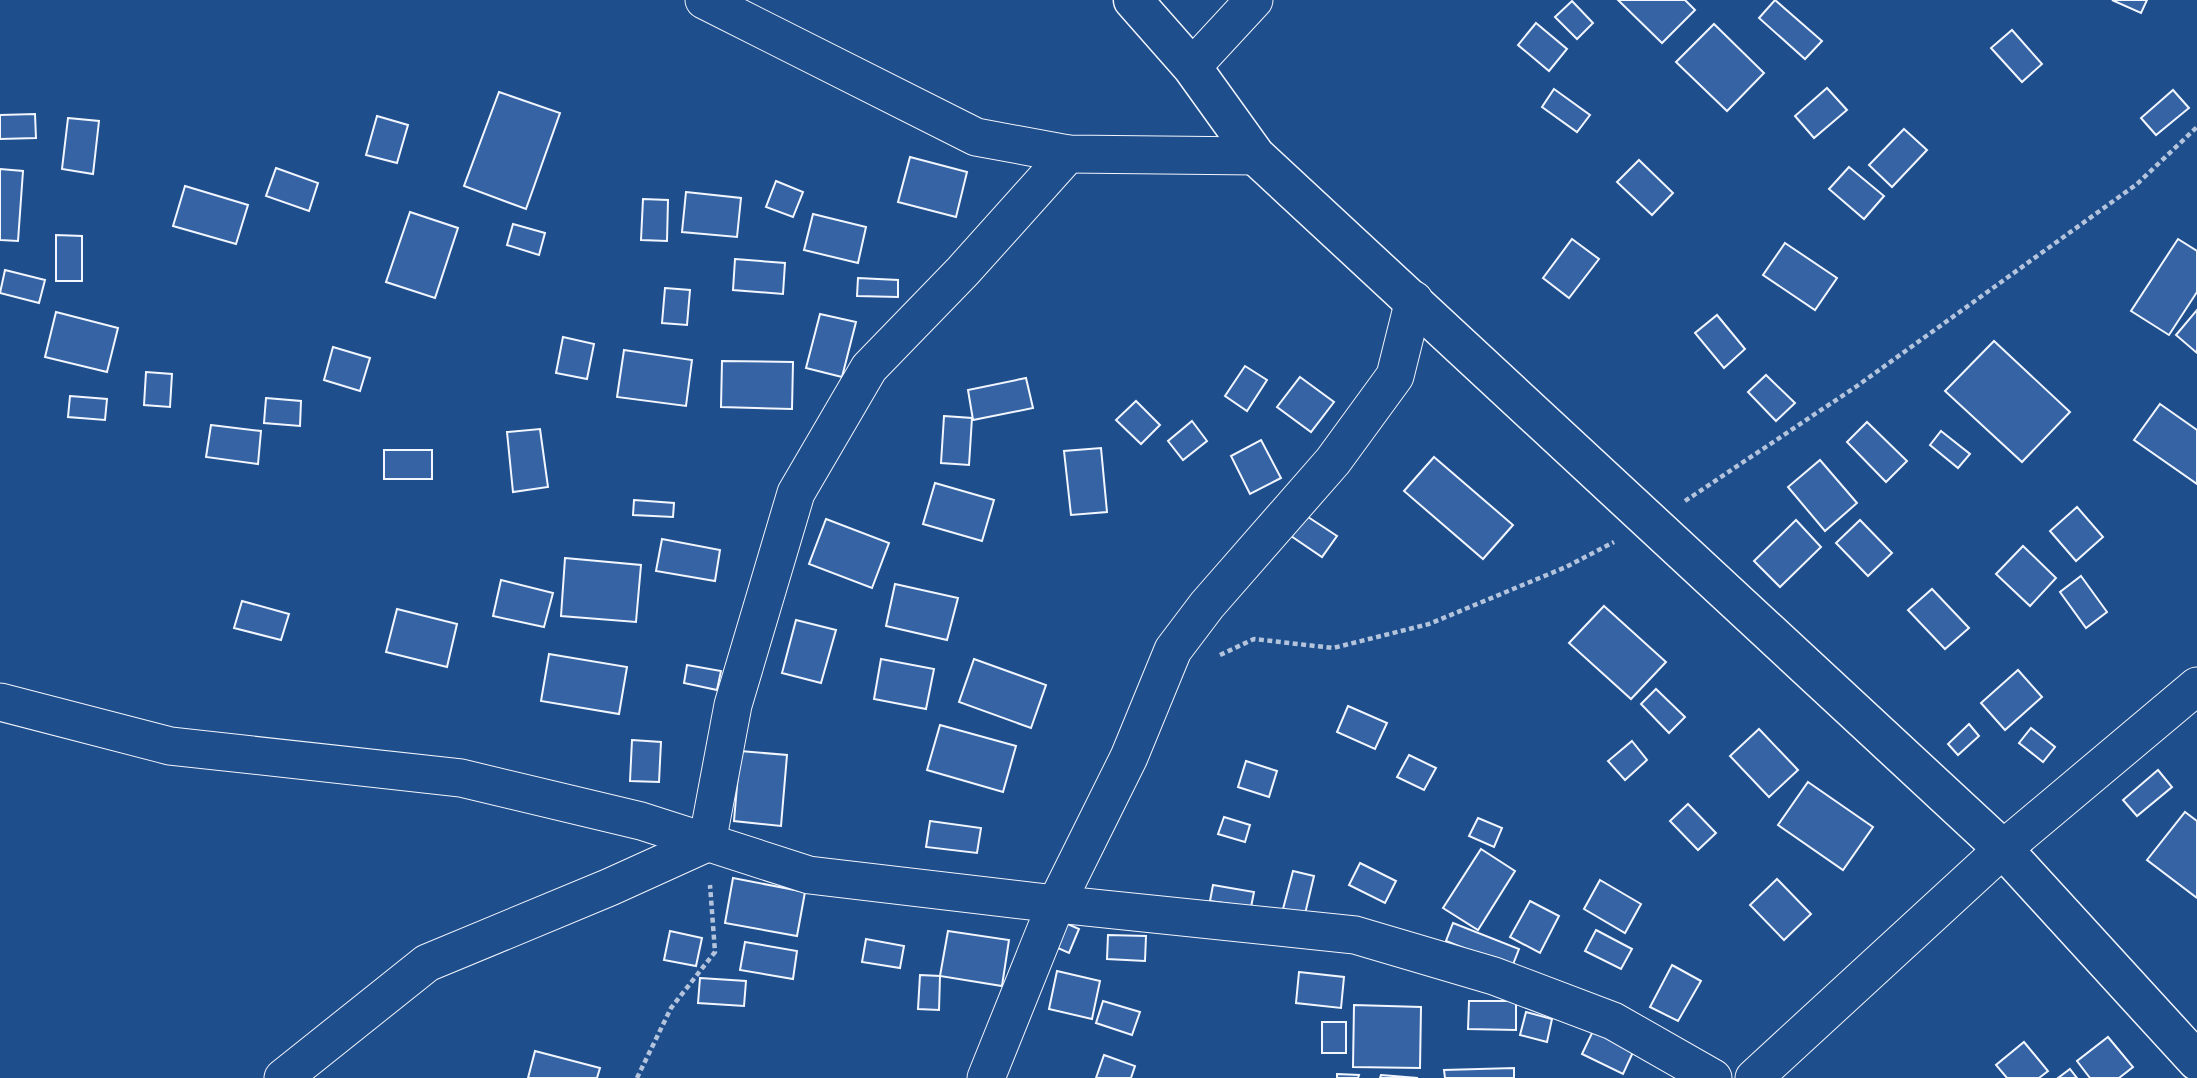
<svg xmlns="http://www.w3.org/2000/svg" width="2197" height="1078" font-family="Literata,serif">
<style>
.building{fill:#3563a3;stroke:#f2f6ff;stroke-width:2}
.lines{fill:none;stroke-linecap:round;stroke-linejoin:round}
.street-casing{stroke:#f2f6ff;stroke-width:39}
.secondary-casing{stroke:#f2f6ff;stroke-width:41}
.path{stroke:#b3c4dc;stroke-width:4.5;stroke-dasharray:5 3.5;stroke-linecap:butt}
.street{stroke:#1f4e8c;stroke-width:37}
.secondary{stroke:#1f4e8c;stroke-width:38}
</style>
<rect width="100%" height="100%" fill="#1f4e8c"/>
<g class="building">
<path d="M1618,0H1685L1695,10L1662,43Z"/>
<path d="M1775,0L1822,41L1805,59L1759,18Z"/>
<path d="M2112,0H2147L2141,13Z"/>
<path d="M1572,1L1593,23L1577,39L1555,17Z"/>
<path d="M1536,23L1567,49L1549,71L1518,45Z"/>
<path d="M1714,24L1764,73L1727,111L1676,62Z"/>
<path d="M2012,30L2042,64L2022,82L1991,48Z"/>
<path d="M1827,88L1847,110L1814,138L1795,116Z"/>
<path d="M1554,89L1590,115L1577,132L1542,107Z"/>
<path d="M2173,90L2189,108L2156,135L2141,118Z"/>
<path d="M499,92L560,113L526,209L464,186Z"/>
<path d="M35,114L36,138L0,139V115Z"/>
<path d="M377,116L408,125L397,163L366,155Z"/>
<path d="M68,118L99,121L93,174L62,169Z"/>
<path d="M1904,129L1927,150L1892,187L1869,165Z"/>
<path d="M910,157L967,172L956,217L898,202Z"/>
<path d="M1639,160L1673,193L1652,215L1617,182Z"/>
<path d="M1849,167L1884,196L1864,219L1829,189Z"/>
<path d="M276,168L318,183L309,211L266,196Z"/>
<path d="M0,169L23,171L18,241L0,240Z"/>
<path d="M776,181L803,192L793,217L766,207Z"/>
<path d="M185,186L248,205L236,244L173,226Z"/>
<path d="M686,192L741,198L737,237L682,232Z"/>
<path d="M643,199L668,200L667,241L641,240Z"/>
<path d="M410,212L458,228L435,298L386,282Z"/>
<path d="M813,214L866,227L858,263L804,250Z"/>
<path d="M513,224L545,233L539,255L507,245Z"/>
<path d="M56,235L82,236V281H56Z"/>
<path d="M1572,239L1599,259L1569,298L1543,278Z"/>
<path d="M2178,239L2197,251V292L2169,335L2131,311Z"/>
<path d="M1785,243L1837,278L1815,310L1763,275Z"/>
<path d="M735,259L785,263L783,294L733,290Z"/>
<path d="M5,270L45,280L39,303L0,293Z"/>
<path d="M858,278L898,280V297L857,296Z"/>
<path d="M665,288L690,290L687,325L662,323Z"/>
<path d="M2197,310V353L2176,335Z"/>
<path d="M56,312L118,328L107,372L45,357Z"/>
<path d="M820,314L856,322L842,377L806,368Z"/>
<path d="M1717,315L1745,349L1724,368L1695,333Z"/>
<path d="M563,337L594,344L587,379L556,373Z"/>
<path d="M1994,341L2070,412L2022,462L1945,391Z"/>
<path d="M333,347L370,358L360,391L324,380Z"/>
<path d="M624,350L692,360L686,406L617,397Z"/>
<path d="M722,361L793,362L792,409L721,407Z"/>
<path d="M1245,366L1267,380L1247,411L1225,396Z"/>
<path d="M146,372L172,374L170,407L144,405Z"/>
<path d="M1766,375L1795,403L1776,421L1748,392Z"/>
<path d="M1300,377L1334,402L1311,432L1277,407Z"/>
<path d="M1026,378L1033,408L973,420L968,390Z"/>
<path d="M70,396L107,399L105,420L68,417Z"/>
<path d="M266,398L301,401L300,426L264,423Z"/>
<path d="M1136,401L1160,425L1141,444L1116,420Z"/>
<path d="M2160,404L2197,430V484L2134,440Z"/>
<path d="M944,416L972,418L969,465L941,463Z"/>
<path d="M1192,421L1207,441L1183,460L1168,441Z"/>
<path d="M1867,422L1907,461L1886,482L1847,442Z"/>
<path d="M211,425L261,431L258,464L206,457Z"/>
<path d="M540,429L548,487L513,492L507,432Z"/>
<path d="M1941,431L1970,454L1958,468L1930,445Z"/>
<path d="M1261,440L1281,478L1250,494L1231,456Z"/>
<path d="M1101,448L1107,512L1071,515L1064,451Z"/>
<rect x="384" y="450" width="48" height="29"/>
<path d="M1434,457L1513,525L1483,559L1404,491Z"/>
<path d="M1820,460L1857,503L1825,531L1788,487Z"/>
<path d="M935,483L994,500L982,541L923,524Z"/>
<path d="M634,500L674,503L673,517L633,515Z"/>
<path d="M2077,507L2103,537L2076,561L2050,531Z"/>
<path d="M1305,515L1337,536L1322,557L1291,536Z"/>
<path d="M826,519L889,543L872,588L809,564Z"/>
<path d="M1796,520L1821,547L1780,587L1754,561Z"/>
<path d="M1860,520L1892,553L1868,576L1836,543Z"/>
<path d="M662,539L720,550L715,581L656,571Z"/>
<path d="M2023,546L2056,578L2030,606L1996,574Z"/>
<path d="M565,558L641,565L636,622L561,616Z"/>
<path d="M2081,576L2107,612L2086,628L2060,592Z"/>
<path d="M501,580L553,593L544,627L493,616Z"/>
<path d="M895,584L958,598L947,640L886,626Z"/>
<path d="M1932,589L1969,628L1945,649L1908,610Z"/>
<path d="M242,601L289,614L281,640L234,628Z"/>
<path d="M1604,606L1666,662L1631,699L1569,643Z"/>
<path d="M397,609L457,624L447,667L386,652Z"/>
<path d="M796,620L836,630L821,683L782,673Z"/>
<path d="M549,654L627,667L619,714L541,701Z"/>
<path d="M881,659L934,669L926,709L874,699Z"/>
<path d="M974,659L1046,685L1031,728L959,702Z"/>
<path d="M687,665L721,671L717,690L684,683Z"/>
<path d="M2018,670L2042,697L2005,730L1981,703Z"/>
<path d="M1656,689L1685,717L1669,733L1641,704Z"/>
<path d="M1348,706L1387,723L1375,749L1337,732Z"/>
<path d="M1969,724L1979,736L1958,755L1948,744Z"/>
<path d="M940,725L1016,746L1003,792L927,770Z"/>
<path d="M2031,728L2055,747L2043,762L2019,743Z"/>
<path d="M1759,729L1798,770L1769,797L1730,756Z"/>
<path d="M632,740L661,742L659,782L630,781Z"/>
<path d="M1632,741L1647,760L1625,780L1608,761Z"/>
<path d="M740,751L787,755L781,826L734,821Z"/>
<path d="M1409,755L1436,768L1424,790L1397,777Z"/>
<path d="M1246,761L1277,771L1269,797L1238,787Z"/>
<path d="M2158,770L2172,787L2137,816L2123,800Z"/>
<path d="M1808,782L1873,827L1843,870L1778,825Z"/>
<path d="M1688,804L1716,833L1698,850L1670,821Z"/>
<path d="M2185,812L2197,821V898L2147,860Z"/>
<path d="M1224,817L1250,825L1245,842L1218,834Z"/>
<path d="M1478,818L1502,828L1494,847L1469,836Z"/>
<path d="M930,821L981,828L977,853L926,847Z"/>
<path d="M1481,849L1515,871L1478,930L1443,908Z"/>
<path d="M1360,863L1396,881L1385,903L1349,885Z"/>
<path d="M1293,871L1314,876L1305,914L1283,909Z"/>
<path d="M733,878L805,892L797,936L725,923Z"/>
<path d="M1777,879L1811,914L1784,940L1750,905Z"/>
<path d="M1600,880L1641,904L1625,933L1584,909Z"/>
<path d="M1213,885L1254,892L1251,907L1210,901Z"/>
<path d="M1530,901L1559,916L1540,953L1510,937Z"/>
<path d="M1061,921L1079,929L1069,953L1051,945Z"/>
<path d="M1453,923L1519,949L1512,967L1446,941Z"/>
<path d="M1596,930L1632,949L1621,969L1585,951Z"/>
<path d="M670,931L702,938L696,966L664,960Z"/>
<path d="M948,931L1009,940L1002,986L940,976Z"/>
<path d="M1108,935L1146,936L1145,961L1107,959Z"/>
<path d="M866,939L904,946L900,968L862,962Z"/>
<path d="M745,942L797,951L793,979L740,970Z"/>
<path d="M1672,965L1701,981L1678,1021L1650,1007Z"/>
<path d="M1057,971L1100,981L1092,1019L1049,1009Z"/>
<path d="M1299,972L1344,977L1341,1008L1296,1003Z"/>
<path d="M920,975L940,976L939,1010L918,1009Z"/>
<path d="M700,978L746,981L744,1006L698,1003Z"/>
<path d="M1103,1001L1140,1012L1132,1035L1096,1023Z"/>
<path d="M1469,1001H1516V1030L1468,1029Z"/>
<path d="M1354,1005L1421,1007L1420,1068L1353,1067Z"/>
<path d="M1526,1012L1552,1019L1547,1042L1520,1035Z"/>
<rect x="1322" y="1022" width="24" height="31"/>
<path d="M1593,1031L1634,1050L1623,1074L1582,1054Z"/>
<path d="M2108,1037L2133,1067L2119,1078H2090L2077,1061Z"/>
<path d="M2024,1042L2048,1071L2039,1078H2007L1996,1065Z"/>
<path d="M535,1051L600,1068L597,1078H528Z"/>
<path d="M1104,1055L1135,1066L1131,1078H1096Z"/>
<path d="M1514,1068V1078H1445L1444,1070Z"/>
<path d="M2070,1069L2077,1078H2058Z"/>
<path d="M1337,1074L1359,1075L1358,1078H1337Z"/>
<path d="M1381,1075L1418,1078H1380Z"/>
</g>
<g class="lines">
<defs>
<g id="street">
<path d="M704,0L976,137L1068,154L1256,156"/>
<path d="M1192,67L1254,0"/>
<path d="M0,702L170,746L461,778L641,821L809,875L1056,904L1355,935L1494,976L1613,1021L1713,1078"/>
<path d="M283,1078L427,963L610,887L707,843L733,705L796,493L869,368L963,271L1068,154"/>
<path d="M986,1078L1056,904L1129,757L1173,650L1207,605L1333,461L1395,376L1414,300"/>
<path d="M1754,1078L2003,849L2197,686"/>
</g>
<path id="secondary" d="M1133,0L1192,67L1256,156L2003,849L2197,1061"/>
</defs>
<use href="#street" class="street-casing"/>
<use href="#secondary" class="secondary-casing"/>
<g class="path">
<path d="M1685,501L1857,386L2137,184L2197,127"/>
<path d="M1220,655L1254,639L1333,648L1429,624L1566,567L1614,542"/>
<path d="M637,1078L671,1008L715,952L710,885"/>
</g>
<use href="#street" class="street"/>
<use href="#secondary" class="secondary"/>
</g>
</svg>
